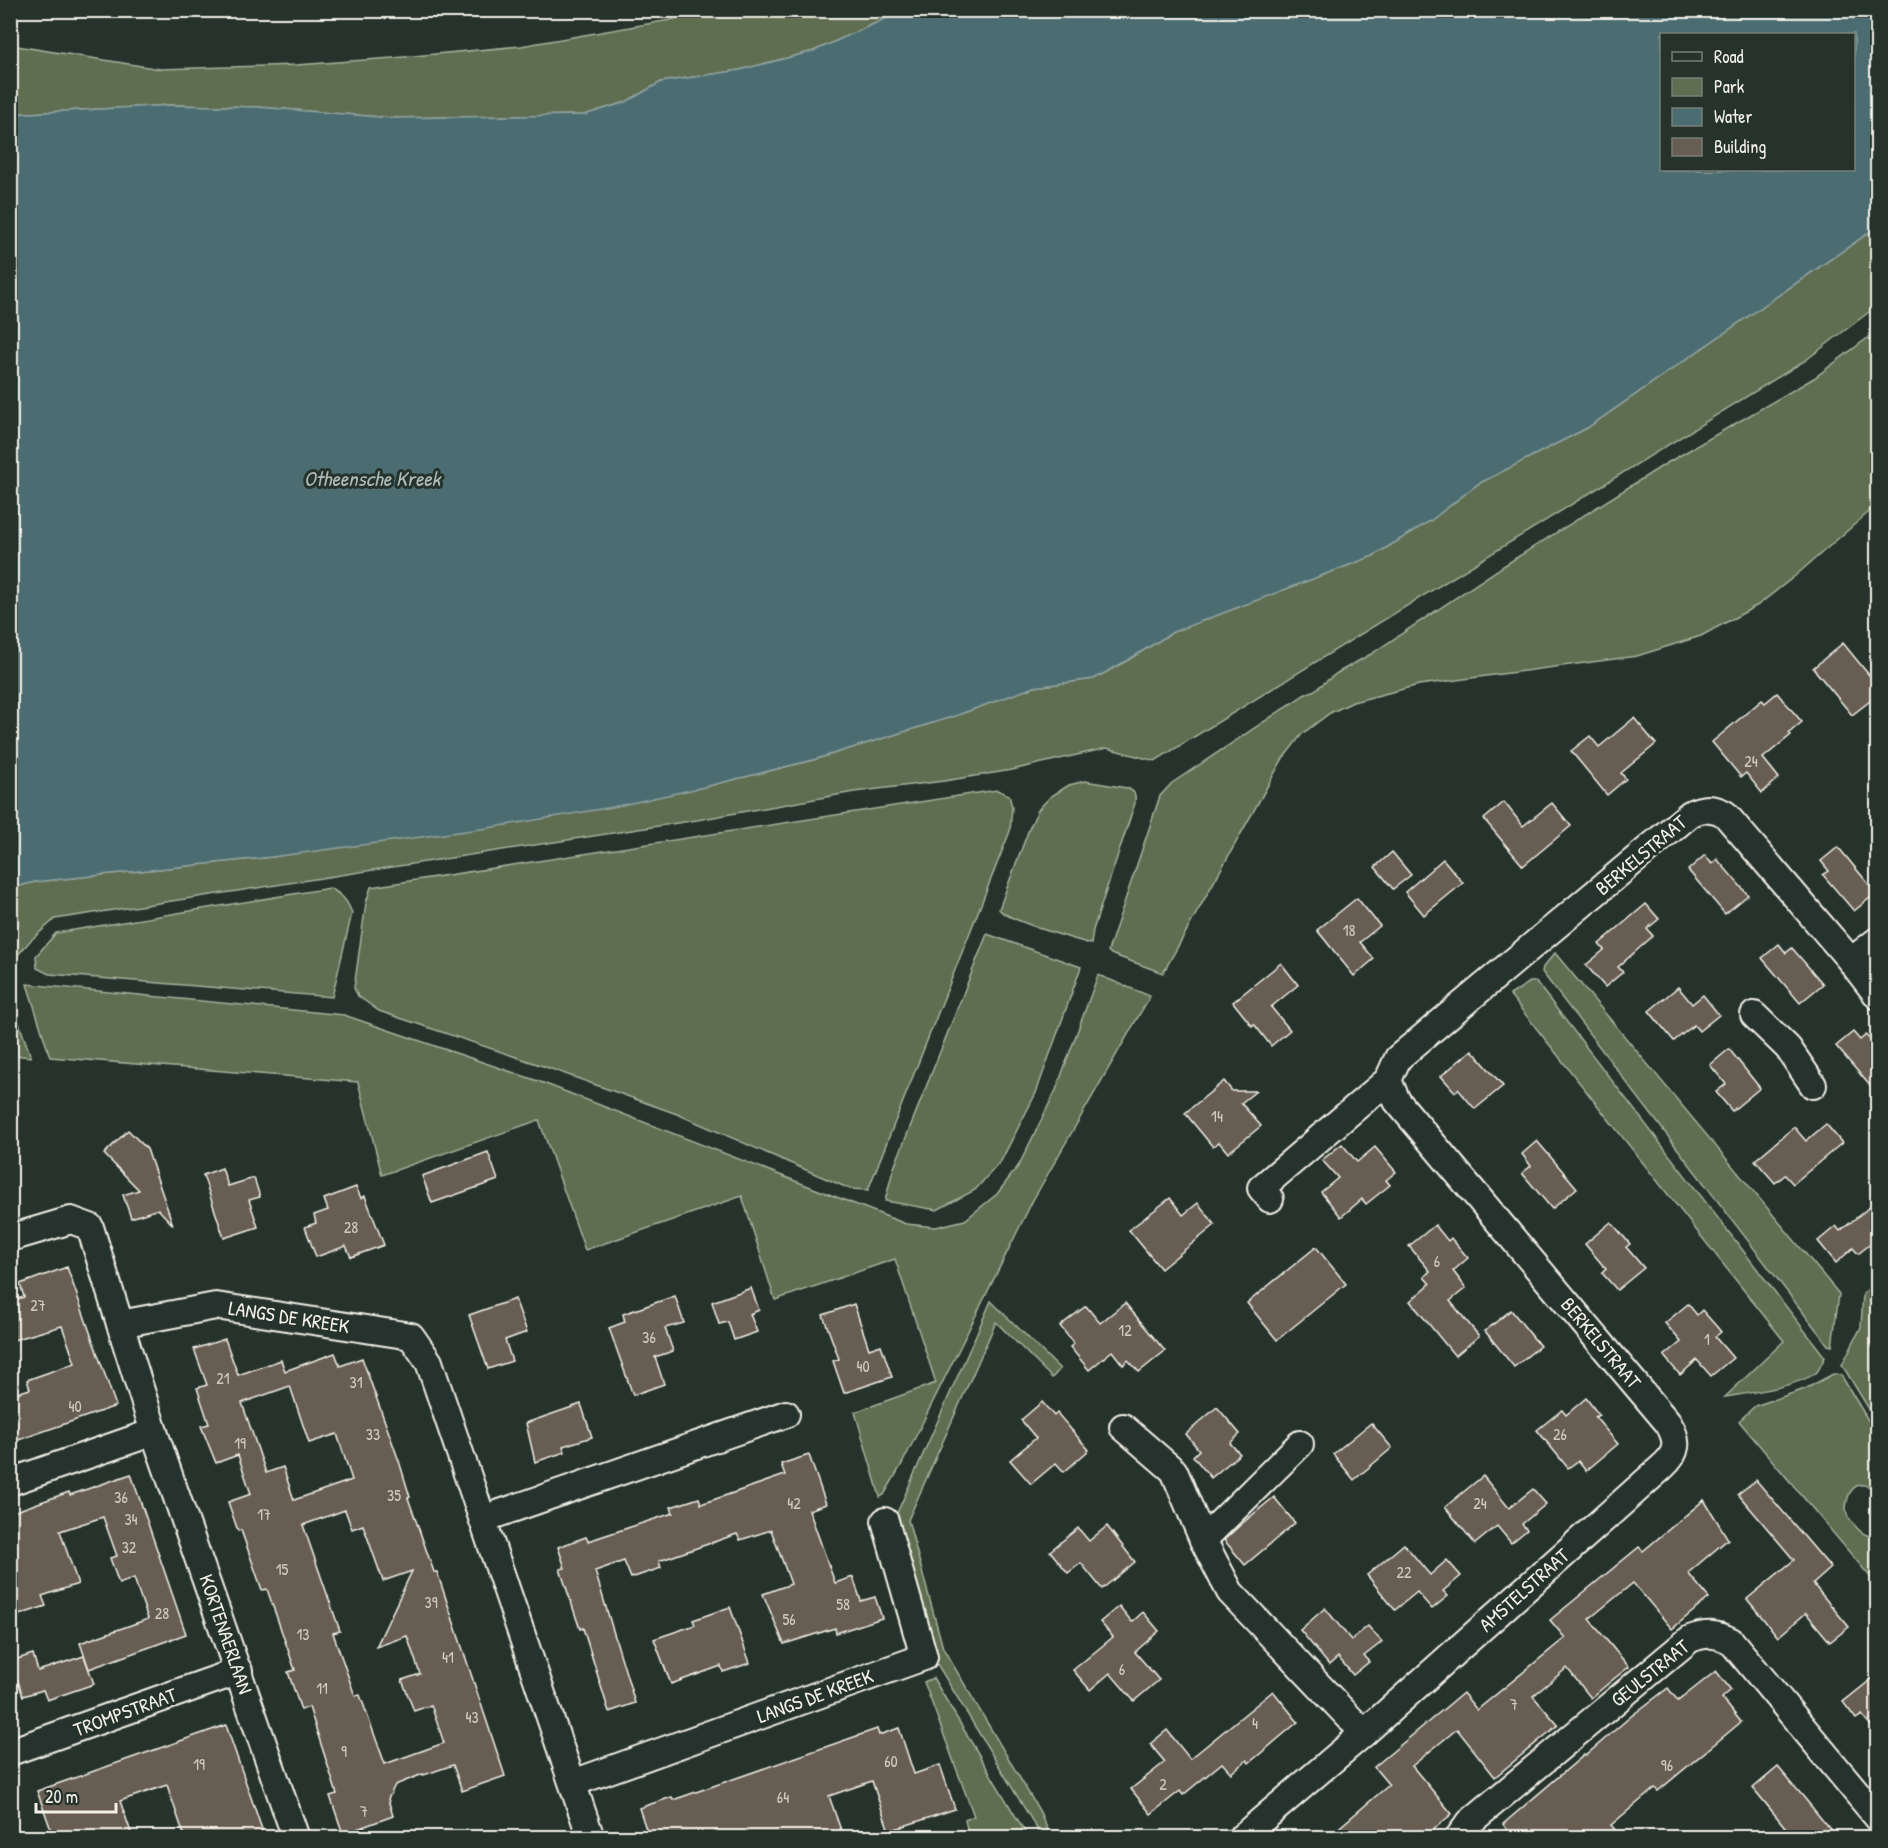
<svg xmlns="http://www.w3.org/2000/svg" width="1888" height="1848" font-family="'Patrick Hand',sans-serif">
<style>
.green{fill:#5e6e51;stroke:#a9b09c;stroke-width:1.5}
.water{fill:#4b6d72;stroke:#8fa2a1;stroke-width:1.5;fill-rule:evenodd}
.building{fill:#675d52;stroke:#f4f1e8;stroke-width:1.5;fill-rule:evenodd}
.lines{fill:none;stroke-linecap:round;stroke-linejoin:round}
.street-casing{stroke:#f4f1e8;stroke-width:30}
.street{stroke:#26332d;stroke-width:26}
.labels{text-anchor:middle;stroke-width:6;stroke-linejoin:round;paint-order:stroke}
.number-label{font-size:16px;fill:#d1ccc2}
.street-label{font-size:20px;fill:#f4f1e8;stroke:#26332d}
.water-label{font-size:21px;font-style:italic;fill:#b0bcb9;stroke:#26332d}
</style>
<rect width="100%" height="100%" fill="#26332d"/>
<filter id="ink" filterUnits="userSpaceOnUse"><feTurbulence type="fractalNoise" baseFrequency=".0167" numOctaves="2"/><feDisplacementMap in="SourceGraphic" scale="12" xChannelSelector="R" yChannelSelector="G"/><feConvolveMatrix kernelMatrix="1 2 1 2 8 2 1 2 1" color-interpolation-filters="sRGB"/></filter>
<g filter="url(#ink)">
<g class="green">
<path d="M700,11H897L889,17L814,51L740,70L661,82L626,102L584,115L392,118L258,107L172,105L11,114L10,45L160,69L296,65L393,58L521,46L670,20Z"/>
<path d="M1877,227V306L1806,360L1155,761L1107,748L1012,770L944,781L854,792L697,820L55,919L30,941L11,963V888L35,882L272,857L704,787L813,760L955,716L1034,687L1094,679L1128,660L1173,632L1373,556L1430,521L1478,484L1587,428Z"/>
<path d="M1877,331V505L1795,576L1758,605L1701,636L1637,656L1419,685L1353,702L1330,713L1302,734L1282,760L1163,973L1111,954L1108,951L1160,796L1172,783L1304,695L1315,690L1337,673L1371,654L1505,565L1667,463L1814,378Z"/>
<path d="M1085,781L1127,788C1135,792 1136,794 1135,803L1093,930L1091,944C1074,939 1007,921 999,909L1029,829L1038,810L1050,797L1069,785Z"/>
<path d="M997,790L1009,795L1012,807L1010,831L868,1190L850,1189L677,1114L543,1066L379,1011L358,996L354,988L366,903L371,887Z"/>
<path d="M330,888C342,895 347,900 352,913L332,997L49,974L37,968L36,956L56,933Z"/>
<path d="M987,934L1081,967L1036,1093L1001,1161L975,1190L937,1210L885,1201L893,1170Z"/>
<path d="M1555,953L1839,1294L1832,1346L1828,1345L1542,972L1543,967Z"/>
<path d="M1098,975L1150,996L1033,1200L902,1464L884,1495L880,1497L855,1412L936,1383L895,1259L775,1300L742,1196L585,1250L539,1120L382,1175L358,1082L50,1057L27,984L344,1015L538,1081L906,1224L936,1227L965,1220L997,1194L1019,1165L1056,1090Z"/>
<path d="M1530,982H1536L1825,1357C1822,1362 1820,1369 1816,1373C1796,1387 1749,1393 1725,1397L1784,1341L1510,995Z"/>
<path d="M11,1001L31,1057L11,1055Z"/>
<path d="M1877,1281V1422L1842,1365L1861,1327L1863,1294Z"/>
<path d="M991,1301L1060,1369L1052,1378L996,1322L908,1520L943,1648L1040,1812L1051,1837H1042L931,1654L893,1522Z"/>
<path d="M1833,1374L1841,1375L1877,1435V1490C1873,1489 1869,1486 1864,1485C1849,1483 1843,1506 1848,1517C1850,1521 1855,1525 1857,1528C1864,1535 1868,1537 1877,1534V1585L1739,1421L1755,1406L1805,1389Z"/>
<path d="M933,1678L1028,1837H969L965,1820L974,1816L924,1682Z"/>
</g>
<path class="water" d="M897,11H1877V227L1587,428L1478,484L1430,521L1373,556L1173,632L1128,660L1094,679L1034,687L955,716L813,760L704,787L613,807L488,828L272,857L35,882L11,888V114L172,105L258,107L392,118L584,115L626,102L661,82L740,70L814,51L889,17ZM1662,34H1854V170H1662Z"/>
<g class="building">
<path d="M1843,643L1878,686V695L1852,715L1813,668Z"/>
<path d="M1777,693L1802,722L1789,733L1791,735L1763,758L1779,778L1762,793L1746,773L1741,777L1712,742L1762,700L1765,703Z"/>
<path d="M1634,718L1656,744L1621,773L1626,779L1607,795L1571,751L1590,736L1599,747Z"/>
<path d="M1504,802L1523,826L1552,803L1571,826L1523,866L1484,819Z"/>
<path d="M1838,847L1876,893L1854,911L1823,875L1829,871L1821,861Z"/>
<path d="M1392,852L1411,875L1393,889L1375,867Z"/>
<path d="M1705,855L1712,864L1717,859L1748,895L1725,914L1688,870Z"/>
<path d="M1443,859L1463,883L1424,915L1405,892Z"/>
<path d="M1357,898L1380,926L1360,942L1374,959L1354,976L1317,930Z"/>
<path d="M1646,904L1659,919L1647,929L1653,936L1618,967L1623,972L1605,987L1586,965L1604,950L1599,944Z"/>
<path d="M1779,944L1786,953L1792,948L1823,984L1800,1003L1762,958Z"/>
<path d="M1281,963L1298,985L1271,1007L1290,1030L1271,1046L1254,1024L1252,1026L1233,1002Z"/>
<path d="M1678,987L1692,1004L1703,995L1719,1015L1699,1031L1694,1025L1674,1041L1649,1011Z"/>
<path d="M1853,1032L1860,1040L1866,1035L1878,1049V1095L1836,1046Z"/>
<path d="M1729,1049L1760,1088L1732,1111L1716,1092L1726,1084L1710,1065Z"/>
<path d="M1472,1050L1503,1086L1475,1109L1458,1089L1455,1092L1441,1076Z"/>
<path d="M1224,1081L1232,1091H1256L1241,1103L1261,1126L1228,1153L1219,1142L1213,1147L1185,1113Z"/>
<path d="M1826,1124L1842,1143L1793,1184L1785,1175L1775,1183L1755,1160L1794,1127L1806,1141Z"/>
<path d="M128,1130L147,1149L173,1225L158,1209L131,1218L123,1195L139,1190L104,1154Z"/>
<path d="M1537,1141L1577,1188L1552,1209L1522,1173L1531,1166L1522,1154Z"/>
<path d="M1342,1144L1357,1162L1375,1147L1396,1172L1386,1180L1390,1185L1366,1204L1362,1199L1341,1217L1321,1192L1338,1178L1322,1160Z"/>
<path d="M488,1152L498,1180L432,1203L422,1176Z"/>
<path d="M222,1168L228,1186L254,1178L260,1197L249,1200L258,1227L224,1238L203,1175Z"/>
<path d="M356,1187L361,1198L365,1196L384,1245L351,1257L346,1246L316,1257L305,1227L316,1223L314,1215L328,1210L324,1199Z"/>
<path d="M1170,1198L1183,1215L1198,1203L1215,1225L1161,1269L1129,1230Z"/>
<path d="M1878,1200V1238L1858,1254L1853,1248L1836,1263L1818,1241L1836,1226L1840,1231Z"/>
<path d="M1611,1222L1630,1244L1626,1247L1644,1268L1617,1290L1602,1273L1606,1269L1585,1244Z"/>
<path d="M1435,1225L1448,1241L1451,1238L1468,1258L1453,1271L1466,1288L1450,1301L1479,1336L1455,1356L1410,1301L1430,1284L1424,1277L1430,1271L1409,1246Z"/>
<path d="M1316,1247L1346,1284L1277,1340L1247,1303Z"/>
<path d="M67,1267L116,1406L10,1443V1395L30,1389L27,1380L75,1363L62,1326L10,1341V1301L24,1297L20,1284Z"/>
<path d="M751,1288L759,1310L750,1314L757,1332L734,1340L728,1322L719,1324L712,1302Z"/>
<path d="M675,1296L684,1323L665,1328L673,1351L655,1357L664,1384L633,1395L609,1328L625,1322L623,1314Z"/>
<path d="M515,1299L527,1332L505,1340L512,1361L488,1369L469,1315Z"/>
<path d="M1125,1303L1165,1351L1139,1372L1128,1360L1123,1365L1112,1351L1089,1370L1070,1347L1074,1344L1060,1326L1086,1306L1100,1323Z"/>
<path d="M854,1304L869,1349L881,1345L892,1377L844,1393L833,1361L839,1359L823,1315Z"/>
<path d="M1688,1304L1697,1315L1702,1310L1717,1327L1721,1332L1715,1337L1733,1358L1711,1376L1697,1360L1680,1375L1664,1356L1681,1342L1665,1323Z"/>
<path d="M1511,1310L1540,1346L1514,1367L1485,1331Z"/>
<path d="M225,1339L238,1375L281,1360L285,1371L335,1353L340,1366L362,1358L399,1461L410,1497L408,1498L434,1572H437L505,1776L462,1791L453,1765L424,1775L423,1774L395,1785L388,1799L393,1816L343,1834L330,1796L337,1794L309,1707L301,1710L288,1672L295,1670L267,1589L262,1590L241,1530L238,1531L228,1502L251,1494L238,1455L216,1463L201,1426L209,1424L197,1388L207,1385L194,1349ZM290,1386L309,1443L337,1434L352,1480L294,1500L283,1467L266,1473L242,1403ZM345,1510L352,1529L363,1525L383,1581L412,1571L376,1647L407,1636L420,1674L402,1680L414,1711L431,1705L444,1743L385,1764L360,1695L355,1696L333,1633L340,1631L303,1525Z"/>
<path d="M1586,1398L1599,1415L1595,1417L1618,1444L1586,1471L1578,1461L1568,1468L1537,1430L1562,1410L1566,1415Z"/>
<path d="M1042,1402L1054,1416L1057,1413L1089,1450L1064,1472L1056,1463L1031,1484L1010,1460L1036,1438L1021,1420Z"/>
<path d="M581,1404L592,1437L563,1446L565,1452L535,1462L526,1423Z"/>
<path d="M1217,1407L1240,1434L1230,1443L1240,1454L1211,1478L1193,1456L1199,1450L1186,1434Z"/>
<path d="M1371,1423L1392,1448L1354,1480L1333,1454Z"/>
<path d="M809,1455L826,1504L809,1510L835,1583L853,1577L861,1601L875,1597L882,1618L836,1633L835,1628L784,1644L763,1594L791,1584L771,1530L740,1540L737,1534L659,1561L661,1568L631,1578L624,1561L595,1571L635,1703L609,1712L583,1628L580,1629L560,1569L565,1568L558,1547L586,1537L588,1541L673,1513L671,1507L699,1498L701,1504L785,1475L781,1464Z"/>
<path d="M131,1474L186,1634L89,1669L80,1643L148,1619L134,1578L119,1584L110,1558L117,1556L103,1517L60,1531L78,1584L42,1596L46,1606L10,1618V1513L69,1492L70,1495Z"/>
<path d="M1483,1476L1509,1508L1533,1489L1546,1504L1522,1524L1527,1530L1511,1543L1497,1526L1475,1544L1445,1507Z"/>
<path d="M1756,1480L1831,1568L1813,1584L1849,1627L1830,1642L1806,1613L1778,1637L1747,1599L1794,1560L1738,1494Z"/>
<path d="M1274,1497L1295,1523L1245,1565L1224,1540L1239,1526Z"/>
<path d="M1704,1500L1728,1539L1688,1573L1709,1598L1672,1629L1633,1583L1589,1619L1629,1667L1616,1677L1591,1698L1567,1668L1533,1696L1558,1725L1495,1777L1457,1729L1412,1766L1452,1814L1441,1823L1424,1838H1327L1389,1785L1374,1767L1463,1693L1477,1710L1565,1638L1550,1620L1639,1547L1643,1551Z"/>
<path d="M1107,1526L1135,1562L1102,1589L1081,1563L1068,1573L1050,1551L1078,1528L1089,1541Z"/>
<path d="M1404,1544L1430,1575L1447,1560L1461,1576L1443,1591L1448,1596L1432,1609L1417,1592L1395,1610L1367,1575Z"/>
<path d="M1119,1606L1132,1622L1143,1612L1159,1631L1135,1652L1159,1680L1134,1701L1110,1673L1090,1690L1073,1670L1113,1637L1100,1622Z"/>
<path d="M730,1607L750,1663L723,1672L721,1666L671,1684L654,1639L695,1625L693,1620Z"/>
<path d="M1325,1608L1351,1640L1368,1626L1382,1642L1364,1656L1369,1662L1353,1675L1338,1657L1329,1665L1300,1630Z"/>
<path d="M33,1654L38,1671L84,1656L94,1684L47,1700L43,1690L23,1696L11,1661Z"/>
<path d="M1716,1671L1731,1690L1722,1698L1741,1722L1658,1791L1655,1788L1611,1825L1622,1838H1513L1503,1824L1584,1755L1585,1756L1630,1717L1668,1688L1678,1701Z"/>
<path d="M1878,1674V1734L1862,1715L1856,1719L1843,1702Z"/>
<path d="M1273,1691L1298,1722L1249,1763L1247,1760L1231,1773L1222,1763L1183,1795L1180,1791L1151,1814L1131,1789L1165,1762L1150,1744L1167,1730L1190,1759Z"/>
<path d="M226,1725L265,1838H185L167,1785L120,1801L133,1838H54L37,1791Z"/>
<path d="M899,1728L914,1774L940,1765L955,1809L889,1831L872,1781L829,1796L842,1833L830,1838H649L639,1808L672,1797L673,1800L877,1729L879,1735Z"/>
<path d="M1778,1767L1806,1800L1837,1838H1794L1753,1788Z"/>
</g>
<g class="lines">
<defs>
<g id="street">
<path d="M1851,961L1878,940"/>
<path d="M1754,1015L1788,1048L1813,1085"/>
<path d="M1270,1199L1261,1188L1388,1080"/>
<path d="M10,1238L71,1220L90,1227L120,1324L216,1306L411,1336L429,1362L591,1838"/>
<path d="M120,1324L154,1432L296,1838"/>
<path d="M1123,1427L1174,1471L1203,1540L1300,1444"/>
<path d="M10,1482L154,1432"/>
<path d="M483,1519L786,1414"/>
<path d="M1203,1540L1230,1592L1364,1733"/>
<path d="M10,1752L239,1671"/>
<path d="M573,1783L924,1657L885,1521"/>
<path d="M1241,1838L1364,1733L1662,1467C1678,1453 1679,1441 1668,1423L1397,1101L1388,1080L1398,1058L1690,814C1703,807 1713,807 1725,814L1851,961L1878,996"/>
<path d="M1458,1838L1470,1822L1690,1639C1706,1633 1716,1633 1731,1641L1878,1818"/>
</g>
</defs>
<use href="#street" class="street-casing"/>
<use href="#street" class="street"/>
</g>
</g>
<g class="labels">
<g class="number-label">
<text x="1751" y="767">24</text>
<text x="1349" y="936">18</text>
<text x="1217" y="1122">14</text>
<text x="351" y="1233">28</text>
<text x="1437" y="1267">6</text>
<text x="38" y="1311">27</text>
<text x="1125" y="1336">12</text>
<text x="649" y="1343">36</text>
<text x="1707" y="1345">1</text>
<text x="863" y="1372">40</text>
<text x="223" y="1384">21</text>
<text x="356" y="1388">31</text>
<text x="75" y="1412">40</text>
<text x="373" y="1440">33</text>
<text x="1560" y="1440">26</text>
<text x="240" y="1449">19</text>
<text x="394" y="1501">35</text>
<text x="121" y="1503">36</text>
<text x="794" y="1509">42</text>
<text x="1480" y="1509">24</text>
<text x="264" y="1520">17</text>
<text x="131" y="1525">34</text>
<text x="129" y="1553">32</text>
<text x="282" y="1575">15</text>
<text x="1404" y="1578">22</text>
<text x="431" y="1608">39</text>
<text x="843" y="1610">58</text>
<text x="162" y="1619">28</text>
<text x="789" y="1625">56</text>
<text x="303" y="1640">13</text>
<text x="448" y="1663">41</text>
<text x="1122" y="1675">6</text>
<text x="322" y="1694">11</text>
<text x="1514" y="1710">7</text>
<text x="472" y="1723">43</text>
<text x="1255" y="1729">4</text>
<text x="344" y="1757">9</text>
<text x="891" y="1767">60</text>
<text x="199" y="1770">19</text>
<text x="1667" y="1771">96</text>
<text x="1163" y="1790">2</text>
<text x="783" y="1803">64</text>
<text x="364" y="1817">7</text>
</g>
<g class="street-label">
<text transform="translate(1641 855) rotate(-40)" y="7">BERKELSTRAAT</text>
<text transform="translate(289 1317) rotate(9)" y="7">LANGS DE KREEK</text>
<text transform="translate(1601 1343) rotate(50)" y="7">BERKELSTRAAT</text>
<text transform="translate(1524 1590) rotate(-42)" y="7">AMSTELSTRAAT</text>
<text transform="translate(226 1634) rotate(71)" y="7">KORTENAERLAAN</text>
<text transform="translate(1650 1673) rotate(-39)" y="7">GEULSTRAAT</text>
<text transform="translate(815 1696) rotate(-20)" y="7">LANGS DE KREEK</text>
<text transform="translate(125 1712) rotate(-20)" y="7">TROMPSTRAAT</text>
</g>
<g class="water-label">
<text x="372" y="486">Otheensche Kreek</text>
</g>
</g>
<rect width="1888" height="1848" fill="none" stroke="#26332d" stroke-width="36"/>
<rect x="18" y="18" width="1852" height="1812" fill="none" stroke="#f4f1e8" stroke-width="2" filter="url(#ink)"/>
<rect x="1660" y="33" width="195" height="138" fill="#26332d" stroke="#787f78" stroke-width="1.5"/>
<rect x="1672" y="52" width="30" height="9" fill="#26332d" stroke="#787f78" stroke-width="1.5"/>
<text x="1714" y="63" font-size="18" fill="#f4f1e8">Road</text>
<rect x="1672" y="78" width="30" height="18" fill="#5e6e51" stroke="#787f78" stroke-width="1.5"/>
<text x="1714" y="93" font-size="18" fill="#f4f1e8">Park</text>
<rect x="1672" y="108" width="30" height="18" fill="#4b6d72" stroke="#787f78" stroke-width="1.5"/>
<text x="1714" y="123" font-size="18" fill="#f4f1e8">Water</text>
<rect x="1672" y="138" width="30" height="18" fill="#675d52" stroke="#787f78" stroke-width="1.5"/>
<text x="1714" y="153" font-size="18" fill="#f4f1e8">Building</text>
<path d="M36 1803v9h80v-9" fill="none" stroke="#f4f1e8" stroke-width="3"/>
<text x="45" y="1803" font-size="18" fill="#f4f1e8" stroke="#26332d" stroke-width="4.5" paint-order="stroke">20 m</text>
</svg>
